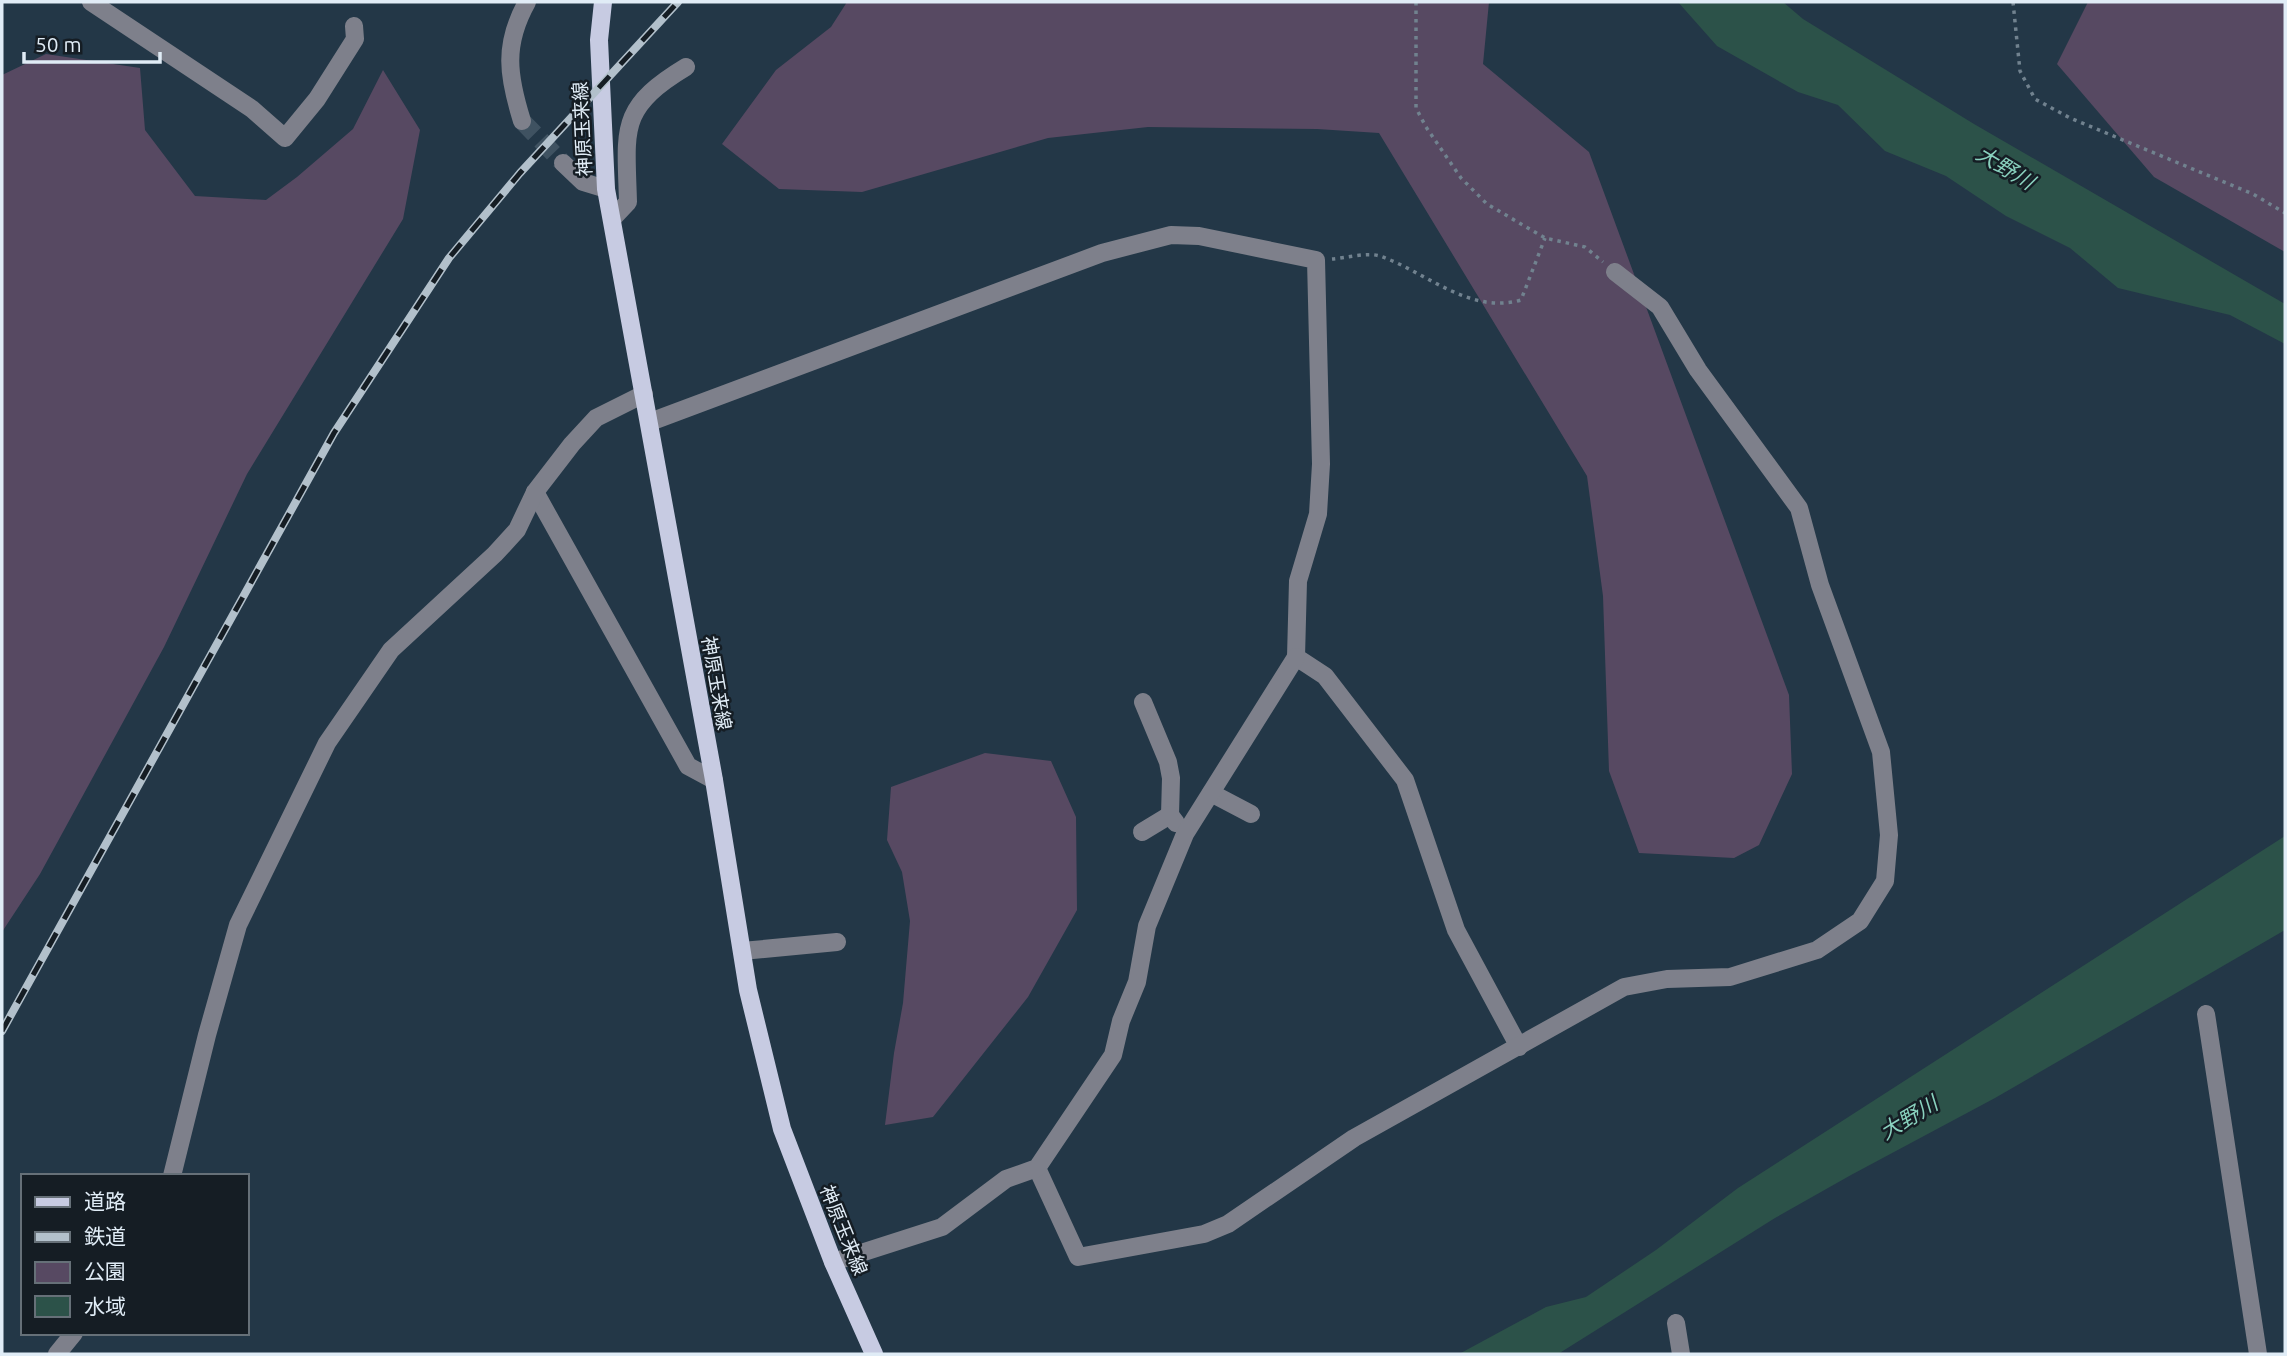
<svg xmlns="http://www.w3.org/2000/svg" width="2287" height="1356" font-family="Ubuntu,'Noto Sans JP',sans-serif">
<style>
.green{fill:#574962}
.water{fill:#2c5249}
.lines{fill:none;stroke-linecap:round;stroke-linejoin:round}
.minor-tunnel{stroke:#3f5261;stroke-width:18;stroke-dasharray:18 9;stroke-linecap:butt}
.path{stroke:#71828f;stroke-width:3.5;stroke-dasharray:3.5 5;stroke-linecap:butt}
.minor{stroke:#7e808b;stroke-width:18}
.major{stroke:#c7cbe2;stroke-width:18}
.rail-casing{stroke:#b2c0cb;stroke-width:8}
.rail{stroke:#151d24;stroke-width:5;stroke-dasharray:16;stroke-linecap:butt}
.labels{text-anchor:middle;stroke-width:5;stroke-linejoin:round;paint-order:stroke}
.street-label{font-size:19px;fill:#e0ecf6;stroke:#151d24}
.water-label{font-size:21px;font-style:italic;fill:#89d1be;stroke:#151d24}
</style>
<rect width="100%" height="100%" fill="#233747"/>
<g class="green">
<path d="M847,2H1489L1483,64L1589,152L1789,695L1792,774L1759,845L1734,858L1639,853L1609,771L1603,596L1587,476L1379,133L1317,129L1148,127L1048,138L862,192L779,189L722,144L776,70L831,27Z"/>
<path d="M2088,2H2285V252L2154,177L2057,64Z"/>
<path d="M46,54L140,68L145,130L195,196L266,200L297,177L353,129L383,70L420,130L403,219L247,474L164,647L40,874L2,932V75Z"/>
<path d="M985,753L1051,761L1076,817L1077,910L1028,997L933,1117L885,1125L894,1053L903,1003L910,921L902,872L887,840L891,787Z"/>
</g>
<g class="water">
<path d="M1678,2H1783L1803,19L1974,124L2285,304V344L2230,315L2118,288L2070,248L2006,216L1946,176L1885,151L1838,105L1798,92L1717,46Z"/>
<path d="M2285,836V930L1995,1098L1851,1175L1775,1218L1558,1354H1459L1546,1307L1586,1297L1656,1250L1738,1188Z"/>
</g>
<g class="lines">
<path class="minor-tunnel" d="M522,121L563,163"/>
<g class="path">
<path d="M1416,2V108L1426,127L1461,178L1487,204L1545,238L1585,247L1603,262"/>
<path d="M2013,2L2020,71L2035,99L2070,118L2253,194L2285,213"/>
<path d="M1332,259C1346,258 1367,252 1380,256C1426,272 1470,315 1521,300L1545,238"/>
</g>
<g class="minor">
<path d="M91,2L252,109L285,138L317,99L355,39L354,26"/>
<path d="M522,121C508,76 503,45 527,2"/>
<path d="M563,163L583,182L606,189"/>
<path d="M612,219L628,202C626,129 618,108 686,67"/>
<path d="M650,422L1102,253L1171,235L1199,236L1316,260L1321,464L1318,514L1298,581L1296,657L1325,676L1405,780L1456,930L1519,1047"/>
<path d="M535,492L688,766L714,780"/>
<path d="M1143,702L1168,762L1171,778L1170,815"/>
<path d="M1211,793L1251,814"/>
<path d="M1142,832L1170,815L1176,823"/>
<path d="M742,951L837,942"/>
<path d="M2206,1014L2258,1354"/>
<path d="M1037,1168L1078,1257L1204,1234L1228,1224L1354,1138L1624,987L1667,979L1730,977L1817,950L1860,921L1885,881L1889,835L1881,752L1820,585L1799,508L1698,370L1660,307L1615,272"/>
<path d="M172,1176L207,1035L238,925L327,743L391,650L495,554L517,530L535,492L572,444L596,418L644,394"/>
<path d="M833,1262L942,1227L1006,1179L1037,1168L1113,1055L1121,1021L1137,982L1147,926L1185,834L1296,657"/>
<path d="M1676,1323L1681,1354"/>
<path d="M57,1354L74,1333"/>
</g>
<path class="major" d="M603,2L599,40L606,189L714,780L748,990L782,1129L833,1262L874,1354"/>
<defs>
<path id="rail" d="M2,1031L334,433L449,258L520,173L678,2"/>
</defs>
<use href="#rail" class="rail-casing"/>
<use href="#rail" class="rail"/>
</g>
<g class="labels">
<g class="street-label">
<text transform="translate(582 129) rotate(-93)" y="7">神原玉来線</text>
<text transform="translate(717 683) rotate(80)" y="7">神原玉来線</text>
<text transform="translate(844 1230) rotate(68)" y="7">神原玉来線</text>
</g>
<g class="water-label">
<text transform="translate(2005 168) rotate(31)" y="7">大野川</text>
<text transform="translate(1909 1118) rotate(-31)" y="7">大野川</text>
</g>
</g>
<rect width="2287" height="1356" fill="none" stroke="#e0ecf6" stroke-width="7"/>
<rect x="21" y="1174" width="228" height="161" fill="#151d24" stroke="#667078" stroke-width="2"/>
<rect x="35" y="1197" width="35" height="10" fill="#c7cbe2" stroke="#667078" stroke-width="2"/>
<text x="84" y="1209" font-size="21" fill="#e0ecf6">道路</text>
<rect x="35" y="1232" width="35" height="10" fill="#b2c0cb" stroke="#667078" stroke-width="2"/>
<text x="84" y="1244" font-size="21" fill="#e0ecf6">鉄道</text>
<rect x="35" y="1262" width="35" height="21" fill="#574962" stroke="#667078" stroke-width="2"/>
<text x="84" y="1279" font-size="21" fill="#e0ecf6">公園</text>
<rect x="35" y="1296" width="35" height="21" fill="#2c5249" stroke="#667078" stroke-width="2"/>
<text x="84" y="1314" font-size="21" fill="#e0ecf6">水域</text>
<path d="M24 52v10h136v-10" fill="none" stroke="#e0ecf6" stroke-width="3.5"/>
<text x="35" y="52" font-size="21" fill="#e0ecf6" stroke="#151d24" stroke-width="5" paint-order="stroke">50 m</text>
</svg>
